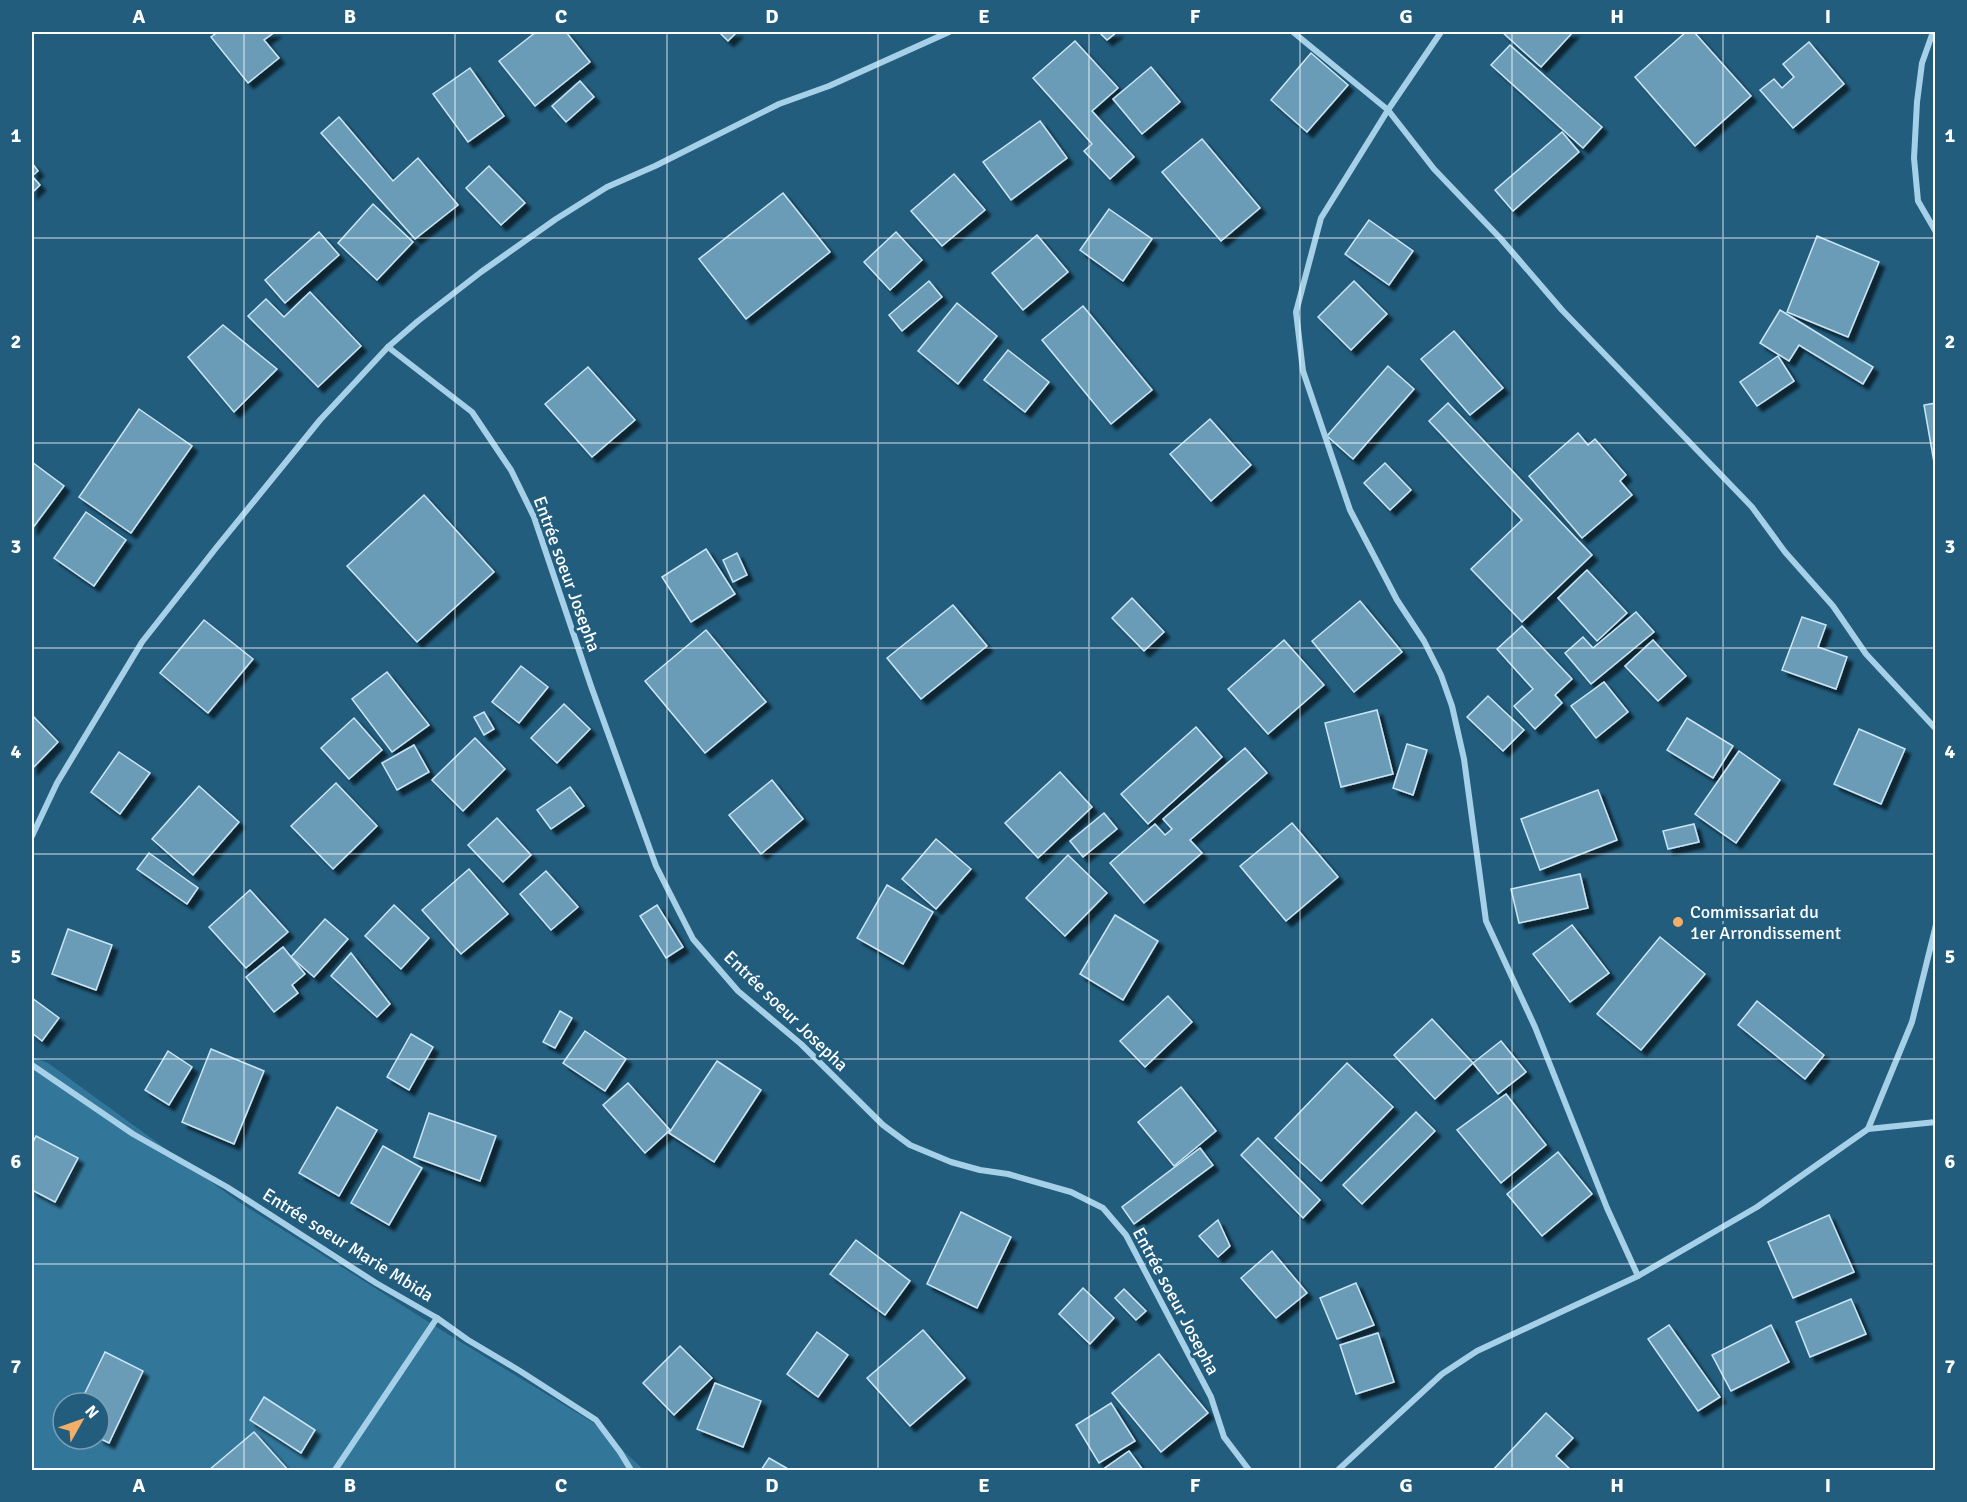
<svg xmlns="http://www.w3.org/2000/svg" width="1967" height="1502" font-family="Signika,sans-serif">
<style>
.green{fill:#32769a;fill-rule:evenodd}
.building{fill:#6b9cb7;stroke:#cae6f5;stroke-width:1.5;filter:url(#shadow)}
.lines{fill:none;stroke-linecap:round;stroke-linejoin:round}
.minor{stroke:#a6d0e7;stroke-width:6}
.grid{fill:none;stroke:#fff;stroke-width:1.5;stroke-opacity:0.55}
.poi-dot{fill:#f3ae68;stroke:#225d7e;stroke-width:2}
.labels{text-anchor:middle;stroke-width:6;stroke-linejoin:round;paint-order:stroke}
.street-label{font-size:18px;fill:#fff;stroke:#225d7e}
.poi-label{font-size:18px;fill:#fff;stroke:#225d7e;text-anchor:start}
.neatline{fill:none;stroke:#fff;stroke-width:2}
.grid-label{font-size:20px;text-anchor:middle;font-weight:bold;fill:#fff}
</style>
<defs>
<filter id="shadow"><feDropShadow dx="5.5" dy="5.5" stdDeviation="1.5" flood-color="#0009"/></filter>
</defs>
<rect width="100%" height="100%" fill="#225d7e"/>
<path class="green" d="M32,1057L48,1063L239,1202L446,1333L592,1422L644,1470H32ZM63,1403H99V1439H63Z"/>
<g class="building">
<path d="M218,32H275L264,40L279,58L248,83L211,37Z"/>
<path d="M536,32H566L590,62L535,106L499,61Z"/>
<path d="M719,32H737L728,41Z"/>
<path d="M1099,32H1117L1107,40Z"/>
<path d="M1502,32H1573L1541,67Z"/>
<path d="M1686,32H1694L1751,96L1695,146L1635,77Z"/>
<path d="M1075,41L1118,88L1092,111L1134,157L1110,179L1084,151L1092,144L1033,78Z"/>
<path d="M1809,42L1844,84L1793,128L1760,90L1774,79L1782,88L1794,77L1783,64Z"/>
<path d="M1510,45L1602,127L1583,148L1491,65Z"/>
<path d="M1311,53L1348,85L1307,132L1271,100Z"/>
<path d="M1151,67L1180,102L1142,134L1113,99Z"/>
<path d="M470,68L504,116L468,142L433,94Z"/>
<path d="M580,81L594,97L566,122L552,106Z"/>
<path d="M339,117L393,181L418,158L458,205L415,239L321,133Z"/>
<path d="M1040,121L1067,158L1011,200L983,162Z"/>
<path d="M1562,132L1579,152L1513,211L1495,190Z"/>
<path d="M1202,139L1260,208L1221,241L1162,172Z"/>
<path d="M32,163L38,171L32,176L40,185L32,193Z"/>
<path d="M489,166L525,203L501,225L466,188Z"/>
<path d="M954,174L985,210L942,246L911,211Z"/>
<path d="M783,193L830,252L746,319L699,259Z"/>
<path d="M373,204L413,242L377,280L338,243Z"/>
<path d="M1109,209L1152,239L1123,281L1080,250Z"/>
<path d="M1369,220L1413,251L1389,285L1345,254Z"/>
<path d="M319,232L339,255L285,303L265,280Z"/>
<path d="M896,232L922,260L890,290L864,262Z"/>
<path d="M1037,235L1068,272L1023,310L992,273Z"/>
<path d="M1817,236L1879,262L1848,337L1787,312Z"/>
<path d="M929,281L942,297L902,331L889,315Z"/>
<path d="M1354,281L1387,314L1351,350L1318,317Z"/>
<path d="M310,292L361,346L318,387L248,316L266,299L284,317Z"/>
<path d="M957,303L997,336L958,384L918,351Z"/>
<path d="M1083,306L1152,390L1111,424L1042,340Z"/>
<path d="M1780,310L1873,367L1863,384L1799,345L1789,361L1760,343Z"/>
<path d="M223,325L277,369L234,412L188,357Z"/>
<path d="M1454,331L1503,388L1470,415L1421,359Z"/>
<path d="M1008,350L1049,382L1025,412L984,380Z"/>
<path d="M1778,356L1794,381L1757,406L1740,382Z"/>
<path d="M1388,366L1414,389L1353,459L1327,436Z"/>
<path d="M588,367L635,420L592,457L545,404Z"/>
<path d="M1448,403L1592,555L1522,622L1471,569L1522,520L1429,421Z"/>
<path d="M1936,403V468H1935L1924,405Z"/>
<path d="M139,409L192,446L131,533L79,497Z"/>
<path d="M1210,419L1251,465L1211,501L1170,454Z"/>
<path d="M1578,433L1588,445L1595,439L1626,475L1620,481L1632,495L1582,538L1529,476Z"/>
<path d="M32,462L64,486L32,529Z"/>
<path d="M1385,463L1411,490L1390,510L1364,483Z"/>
<path d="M424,495L494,572L417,642L347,566Z"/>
<path d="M86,512L126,540L94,586L54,558Z"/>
<path d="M706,549L735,594L691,622L662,577Z"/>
<path d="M737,553L747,575L733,582L723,560Z"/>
<path d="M1587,570L1627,613L1597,641L1558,598Z"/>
<path d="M1132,598L1164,632L1144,651L1112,618Z"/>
<path d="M1360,601L1402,652L1354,692L1312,641Z"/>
<path d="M953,605L987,646L921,699L887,658Z"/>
<path d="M1636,612L1654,632L1591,684L1565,653L1583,637L1593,648Z"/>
<path d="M1802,617L1826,625L1818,647L1847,657L1836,689L1782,670Z"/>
<path d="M204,620L253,659L208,713L160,673Z"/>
<path d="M1522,626L1572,679L1555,695L1562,703L1535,729L1514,706L1533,689L1497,649Z"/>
<path d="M706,630L766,702L705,753L645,681Z"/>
<path d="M1284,640L1324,685L1268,734L1228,689Z"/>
<path d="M1653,640L1686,676L1658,701L1625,666Z"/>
<path d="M521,666L548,687L519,723L492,702Z"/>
<path d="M387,672L429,725L392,752L352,699Z"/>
<path d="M1604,682L1628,712L1596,738L1571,706Z"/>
<path d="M1488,696L1524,730L1503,751L1467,717Z"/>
<path d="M564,704L590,729L557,763L531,738Z"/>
<path d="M1377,710L1393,774L1341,787L1325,723Z"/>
<path d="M484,712L494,729L484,735L474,717Z"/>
<path d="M32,715L58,742L32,769Z"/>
<path d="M354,718L382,750L349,779L321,748Z"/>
<path d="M1687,718L1733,746L1713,778L1667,750Z"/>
<path d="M1196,727L1222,757L1148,824L1121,794Z"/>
<path d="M1859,729L1905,749L1881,804L1834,784Z"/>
<path d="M475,738L505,769L463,811L432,780Z"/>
<path d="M1407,744L1427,750L1413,795L1393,788Z"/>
<path d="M414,745L429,772L397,790L382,763Z"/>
<path d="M1245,748L1267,773L1190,840L1202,853L1144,903L1110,863L1155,824L1165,835L1172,829L1163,819Z"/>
<path d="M1739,751L1780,780L1736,843L1695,814Z"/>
<path d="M119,752L150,773L120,814L91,792Z"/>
<path d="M1060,772L1092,807L1038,858L1005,823Z"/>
<path d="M772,780L803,819L761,854L729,815Z"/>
<path d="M336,783L377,826L333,869L291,826Z"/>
<path d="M199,786L239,822L193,875L152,839Z"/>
<path d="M570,787L584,806L551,829L537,810Z"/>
<path d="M1598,790L1617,840L1540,870L1521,819Z"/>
<path d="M1104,813L1117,829L1083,857L1070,841Z"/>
<path d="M497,818L531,855L503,882L468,845Z"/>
<path d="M1292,823L1338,877L1286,921L1240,866Z"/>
<path d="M1694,824L1699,842L1668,849L1663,831Z"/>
<path d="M936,839L971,869L936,909L902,879Z"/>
<path d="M149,853L198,888L187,904L137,869Z"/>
<path d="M1068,855L1107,893L1065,936L1026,898Z"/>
<path d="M469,869L508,914L461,954L422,910Z"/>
<path d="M546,871L578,907L551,930L520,894Z"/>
<path d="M1580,874L1588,908L1519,923L1511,889Z"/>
<path d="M887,885L933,912L903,964L857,938Z"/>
<path d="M250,890L288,932L246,968L209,927Z"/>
<path d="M394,905L429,938L401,969L365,936Z"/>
<path d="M657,905L683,947L666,958L640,916Z"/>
<path d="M1115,915L1158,941L1123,1000L1080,974Z"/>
<path d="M325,919L348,939L314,977L291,957Z"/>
<path d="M1572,925L1609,973L1570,1002L1533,954Z"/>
<path d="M68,929L112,945L96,990L52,974Z"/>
<path d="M1660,937L1705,974L1641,1050L1597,1014Z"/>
<path d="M283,947L305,974L292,985L298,993L274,1012L246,977Z"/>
<path d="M351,953L390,1004L377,1017L331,976Z"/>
<path d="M1168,996L1192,1022L1145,1067L1120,1041Z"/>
<path d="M32,998L59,1018L42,1041L32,1033Z"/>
<path d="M1757,1001L1824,1055L1805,1079L1738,1025Z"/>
<path d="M560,1011L572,1018L555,1048L543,1042Z"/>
<path d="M1432,1019L1473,1063L1435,1099L1394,1055Z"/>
<path d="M585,1031L626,1059L605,1091L563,1063Z"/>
<path d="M411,1034L433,1047L409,1090L387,1077Z"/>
<path d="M1501,1041L1526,1072L1498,1094L1473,1063Z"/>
<path d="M211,1049L264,1071L234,1144L182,1122Z"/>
<path d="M168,1051L192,1067L169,1105L145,1090Z"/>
<path d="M717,1061L761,1090L714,1162L669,1133Z"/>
<path d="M1347,1063L1393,1107L1321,1181L1275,1138Z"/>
<path d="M628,1083L670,1130L645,1153L603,1105Z"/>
<path d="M1181,1087L1216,1131L1174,1166L1138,1122Z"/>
<path d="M1506,1094L1546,1145L1501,1183L1457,1130Z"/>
<path d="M337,1107L377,1130L339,1196L299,1173Z"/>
<path d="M1416,1112L1435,1131L1362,1204L1343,1185Z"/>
<path d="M429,1113L496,1136L480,1181L414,1157Z"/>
<path d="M36,1136L78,1158L55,1202L32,1190V1144Z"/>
<path d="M1258,1138L1320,1200L1303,1218L1241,1155Z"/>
<path d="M383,1146L422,1168L389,1225L351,1203Z"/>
<path d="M1200,1148L1213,1165L1134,1224L1122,1207Z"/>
<path d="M1558,1152L1592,1194L1542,1236L1507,1194Z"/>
<path d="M961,1212L1011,1237L977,1308L927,1284Z"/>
<path d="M1829,1215L1854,1272L1793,1298L1768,1242Z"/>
<path d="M1218,1220L1230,1246L1218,1257L1199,1236Z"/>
<path d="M856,1240L910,1281L885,1315L830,1274Z"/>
<path d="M1272,1251L1307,1293L1276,1318L1241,1278Z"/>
<path d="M1356,1283L1374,1325L1337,1339L1320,1298Z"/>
<path d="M1083,1288L1114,1318L1090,1344L1059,1314Z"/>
<path d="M1124,1289L1146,1311L1136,1320L1115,1298Z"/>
<path d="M1851,1299L1866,1334L1810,1357L1796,1322Z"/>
<path d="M1669,1325L1720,1397L1698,1411L1648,1339Z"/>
<path d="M1771,1325L1789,1362L1731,1391L1712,1355Z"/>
<path d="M923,1330L965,1378L910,1426L867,1378Z"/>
<path d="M817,1332L848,1355L818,1397L787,1374Z"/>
<path d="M1378,1333L1394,1382L1356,1394L1340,1345Z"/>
<path d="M680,1346L712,1378L674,1415L643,1383Z"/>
<path d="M105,1352L143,1371L109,1443L99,1438V1403H80Z"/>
<path d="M1159,1354L1208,1413L1161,1452L1112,1393Z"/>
<path d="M715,1383L761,1401L743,1447L697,1429Z"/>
<path d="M264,1397L315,1430L301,1453L250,1420Z"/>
<path d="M1111,1403L1135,1441L1099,1463L1076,1425Z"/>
<path d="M1546,1413L1573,1438L1556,1456L1571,1470H1493Z"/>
<path d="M254,1432L288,1470H209Z"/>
<path d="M1129,1451L1143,1470H1102Z"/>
<path d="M769,1458L790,1470H761Z"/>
</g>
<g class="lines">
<g class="minor">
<path d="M1293,32L1388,110L1434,169L1501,239L1562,310L1752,507L1785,552L1833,606L1866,654L1936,729"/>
<path d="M1441,32L1388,110L1321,218L1296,312L1303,371L1350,510L1397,600L1424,641L1441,675L1452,706L1464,759L1486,921L1535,1027L1607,1208L1638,1276"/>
<path d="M1933,32L1922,63L1917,102L1914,158L1918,201L1936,232"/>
<path d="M388,347L472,412L511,470L534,517L591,686L656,866L693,939L738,991L801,1044L883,1125L910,1145L951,1162L980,1170L1008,1174L1071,1192L1103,1208L1126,1235L1211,1397L1224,1437L1249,1470"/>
<path d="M32,836L57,783L142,642L216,548L320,420L388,347L418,321L481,272L556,219L607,187L655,166L779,104L829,86L949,32"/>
<path d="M32,1065L133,1134L227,1187L376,1283L437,1318L468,1340L520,1371L596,1420L620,1452L631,1470"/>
<path d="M1868,1129L1912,1022L1936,925"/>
<path d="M1868,1129L1936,1122"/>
<path d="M335,1470L437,1318"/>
<path d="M1338,1470L1442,1374L1477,1351L1638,1276L1757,1207L1868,1129"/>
</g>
</g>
<path class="grid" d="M244,32V1470M455,32V1470M667,32V1470M878,32V1470M1089,32V1470M1300,32V1470M1512,32V1470M1723,32V1470M32,238H1936M32,443H1936M32,648H1936M32,854H1936M32,1059H1936M32,1264H1936"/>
<circle class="poi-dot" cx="1678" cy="922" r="6"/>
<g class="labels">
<g class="street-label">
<text transform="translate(567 574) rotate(70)" y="6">Entrée soeur Josepha</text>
<text transform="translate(786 1011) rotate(44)" y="6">Entrée soeur Josepha</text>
<text transform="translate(348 1245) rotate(32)" y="6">Entrée soeur Marie Mbida</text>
<text transform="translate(1176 1301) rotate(62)" y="6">Entrée soeur Josepha</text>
</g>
<g class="poi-label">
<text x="1690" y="918">Commissariat du<tspan x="1690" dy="21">1er Arrondissement</tspan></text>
</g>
</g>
<rect width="1967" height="1502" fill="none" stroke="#225d7e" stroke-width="66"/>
<g transform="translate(81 1421) rotate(50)"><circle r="28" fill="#225d7e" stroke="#7a9eb2" stroke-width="1.5"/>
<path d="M0-4.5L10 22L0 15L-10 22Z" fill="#f3ae68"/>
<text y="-9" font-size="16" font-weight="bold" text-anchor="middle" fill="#ffffff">N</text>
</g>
<rect x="33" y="33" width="1901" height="1436" class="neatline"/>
<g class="grid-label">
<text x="139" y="23">A</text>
<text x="350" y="23">B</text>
<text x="561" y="23">C</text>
<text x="772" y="23">D</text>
<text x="984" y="23">E</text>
<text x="1195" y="23">F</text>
<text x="1406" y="23">G</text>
<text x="1617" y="23">H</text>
<text x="1828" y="23">I</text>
<text x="16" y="142">1</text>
<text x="1950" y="142">1</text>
<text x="16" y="348">2</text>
<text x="1950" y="348">2</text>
<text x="16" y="553">3</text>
<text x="1950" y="553">3</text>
<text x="16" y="758">4</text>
<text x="1950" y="758">4</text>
<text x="16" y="963">5</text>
<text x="1950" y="963">5</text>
<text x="16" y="1168">6</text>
<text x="1950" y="1168">6</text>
<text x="16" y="1373">7</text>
<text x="1950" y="1373">7</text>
<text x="139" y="1492">A</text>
<text x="350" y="1492">B</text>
<text x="561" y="1492">C</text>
<text x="772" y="1492">D</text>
<text x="984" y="1492">E</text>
<text x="1195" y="1492">F</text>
<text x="1406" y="1492">G</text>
<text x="1617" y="1492">H</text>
<text x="1828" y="1492">I</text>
</g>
</svg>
